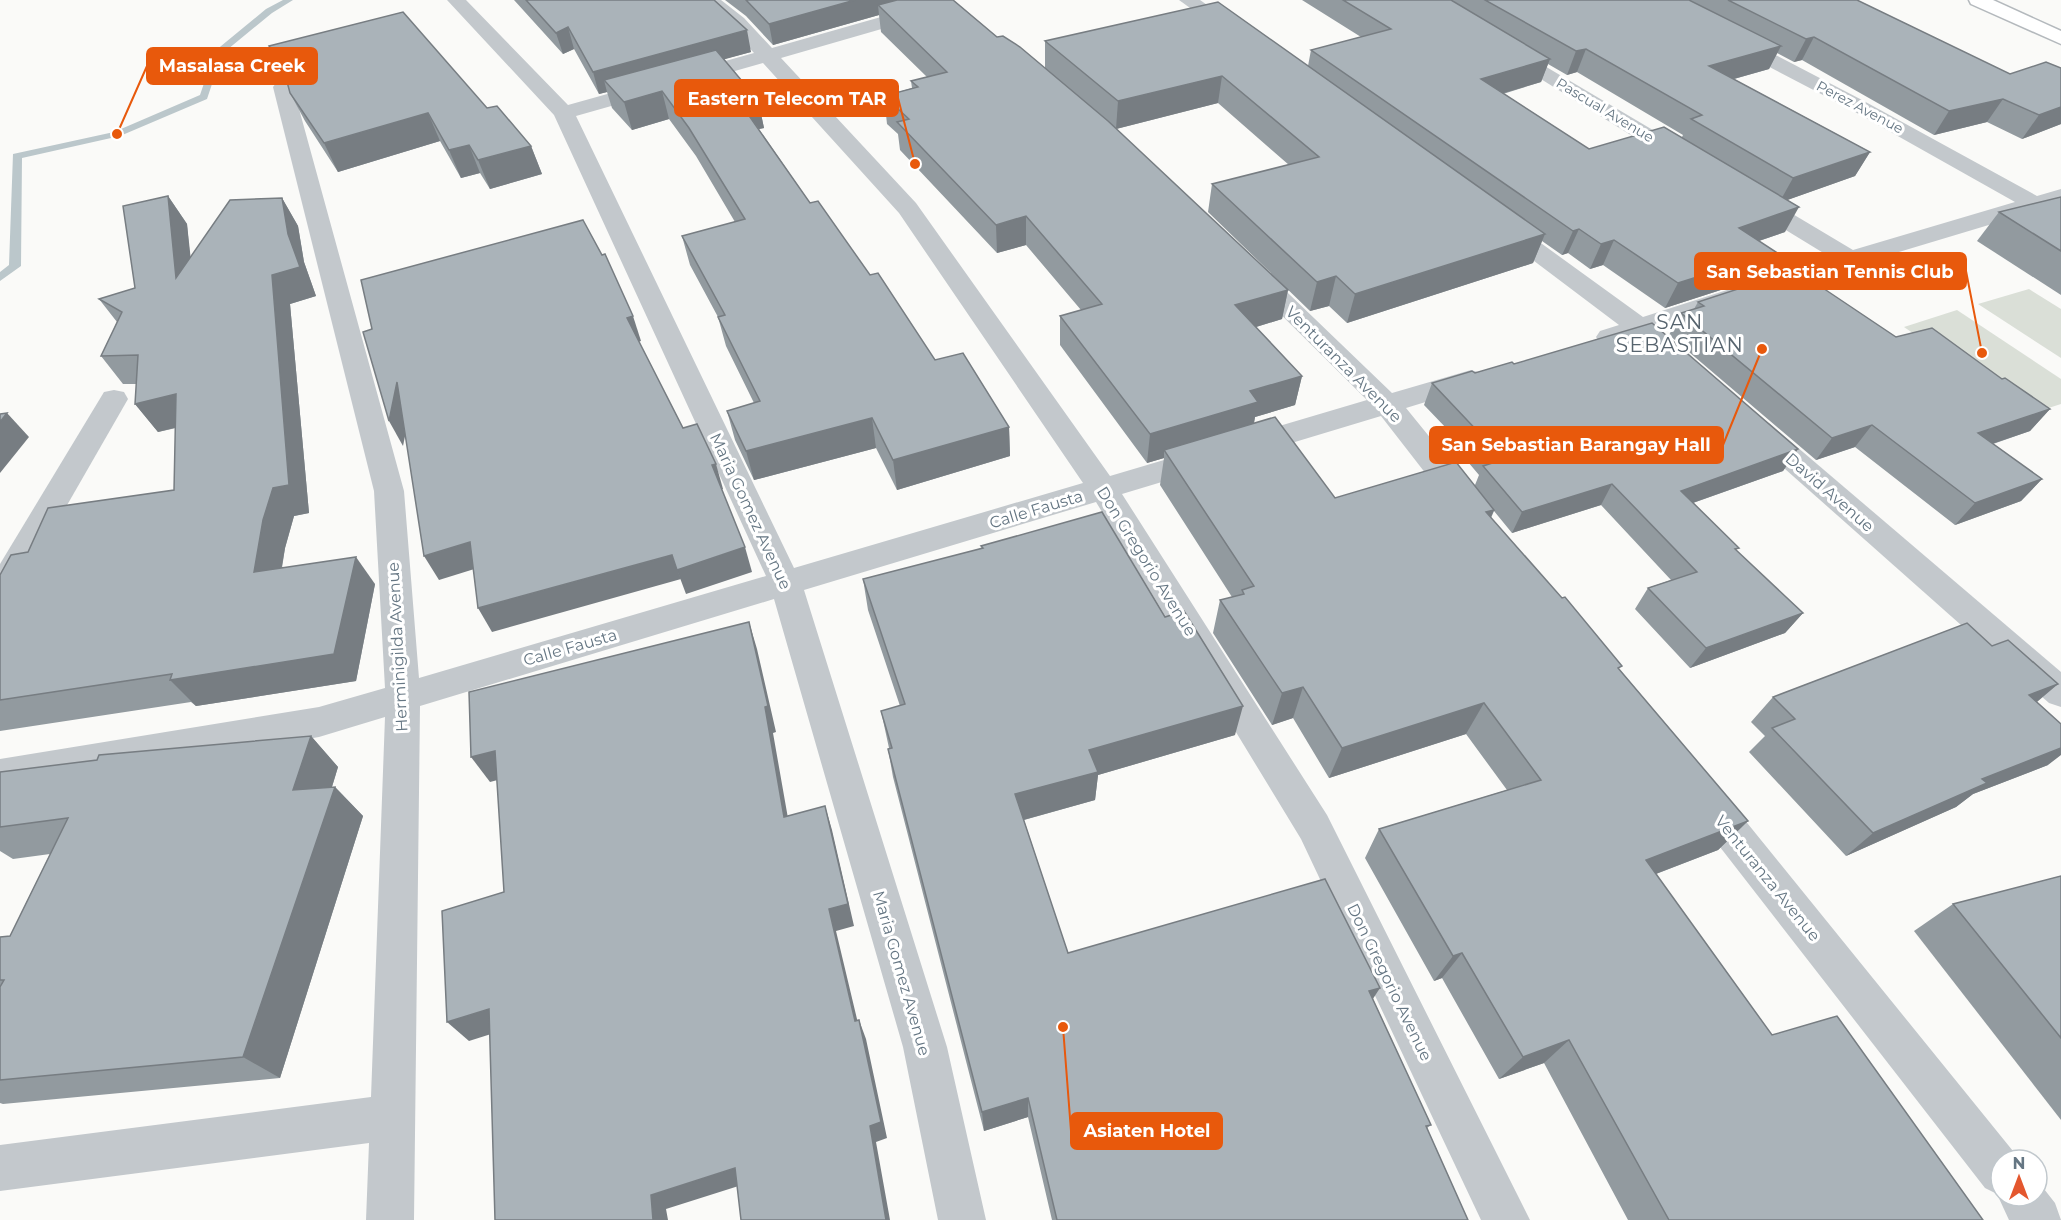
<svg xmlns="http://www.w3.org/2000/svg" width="2061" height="1220" font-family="Montserrat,sans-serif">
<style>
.green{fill:#dadfd7}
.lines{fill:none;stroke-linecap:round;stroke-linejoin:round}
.stream{fill:#bbc7cb;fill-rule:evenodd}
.trunk-casing{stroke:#b4b9bd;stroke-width:3}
.minor{fill:#c3c8cc;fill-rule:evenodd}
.trunk{fill:#fff;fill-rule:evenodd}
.wall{fill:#929a9f;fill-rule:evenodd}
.shaded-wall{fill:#777d82}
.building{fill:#aab3b9;stroke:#777d82;stroke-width:1.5}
.labels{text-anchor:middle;stroke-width:6;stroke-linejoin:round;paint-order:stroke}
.far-street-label{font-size:14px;fill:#657683;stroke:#fff}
.street-label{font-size:16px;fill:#657683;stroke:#fff}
.quarter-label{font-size:20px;letter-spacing:1.5px;fill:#57646e;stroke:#fff}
.leader{fill:none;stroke:#e8590c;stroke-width:2}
.callout-dot{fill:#e8590c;stroke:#fff;stroke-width:2}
.callout{fill:#e8590c;stroke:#e8590c;stroke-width:2}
.callout-label{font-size:18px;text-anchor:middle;font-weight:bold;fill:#fff}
</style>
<rect width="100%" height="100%" fill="#fafaf8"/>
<g class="green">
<path d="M2029,289L2061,309V358L1978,304Z"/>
<path d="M1957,310L2061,379V404L2030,414L1904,327Z"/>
</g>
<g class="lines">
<path class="stream" d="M283,0H293L272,13L222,54L207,99L120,136L22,158L21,266L0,281V272L9,265L13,154L114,132L200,95L215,51L266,9Z"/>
<defs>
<path id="trunk" d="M1969,0H1993L2061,31V44L1971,4Z"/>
</defs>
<use href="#trunk" class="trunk-casing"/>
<g class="minor">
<path d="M447,0H466L568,105L754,53L730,26L700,0H721L744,18L772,48L916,7H930L932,11L930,15L781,58L916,203L1110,476L1367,400L1245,279L1241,274L1245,269L1254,266L1263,269L1392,393L1471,370L1481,373L1485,379L1481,385L1406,408L1476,494L1480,502L1476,510L1465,513L1454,510L1381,416L1122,494L1327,815L1530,1220H1481L1301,839L1096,502L804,590L947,1047L986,1220H938L903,1047L774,599L420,706L414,1220H366L369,1143L0,1191V1145L371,1097L385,717L319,737L0,791V759L319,707L385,688L374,491L273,87L276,83H290L293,87L404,491L419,678L766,576L554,115ZM763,63L899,213L1083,483L794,568L576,116Z"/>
<path d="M1179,0H1200L1246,32L1243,36H1229Z"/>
<path d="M1647,0H1670L1862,100L2037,196L2061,189V203L2055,205L2058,210L2054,215L2046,217L2032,212L1859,264L1659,330L1665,337L1661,343L1652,345L1635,337L1609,345L1600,343L1596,337L1600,331L1619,325L1493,230L1489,225L1493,220H1509L1643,317L1830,257L1743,204L1739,199L1743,194H1759L1853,250L2015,202L1848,108L1649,4Z"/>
<path d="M1506,43L1690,152L1693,157L1690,162H1674L1499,53L1496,49L1499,45Z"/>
<path d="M114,390L124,392L128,399L12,601L0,604V564L104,392Z"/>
<path d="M1759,420L1769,423L2061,672V707L2049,703L1749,437L1745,430L1749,423Z"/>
<path d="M1705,782L1718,787L2017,1156L2019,1160H2001V1196H2037V1180L2055,1203L2061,1220H2009L1997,1194L1985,1188L1692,811L1686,799L1692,787Z"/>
</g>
<use href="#trunk" class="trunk"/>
</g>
<g class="wall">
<path d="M514,0H714L751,52L724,59L758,100L764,128L759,129L810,203L870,275L935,360L1009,427L1010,456L897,490L876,448L754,480L735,440L727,411L754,403L726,346L718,317L690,265L682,236L735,222L696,156L669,119L632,130L612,108L607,92L599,94L574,49L563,54Z"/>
<path d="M725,0H953L997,37L1045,68V41L1308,66L1311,50L1361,37L1302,0H1857L2010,74L2061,68V124L2022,139L1987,122L1934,135L1802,60L1794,62L1777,53L1769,69L1734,79L1870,152L1855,176L1787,200L1785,232L1759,241L1761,277L1665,308L1603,265L1590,269L1568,253L1562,255L1542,241L1533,263L1347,323L1329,306L1310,311L1208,212L1212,184L1289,165L1218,103L1116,129L1288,290L1282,319L1256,327L1302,376L1295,405L1255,417L1254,424L1335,498L1475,485L1479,475L1468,462L1471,454L1424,405L1432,383L1514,364L1798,449L1783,471L1693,503L1737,551L1803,613L1785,633L1690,668L1635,609L1648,588L1671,580L1601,505L1512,533L1494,511L1491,518L1748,821L1718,850L1656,874L1772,1035L1983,1220H1628L1544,1063L1499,1079L1442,978L1434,981L1365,858L1379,829L1507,790L1466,734L1329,778L1293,718L1272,725L1213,633L1220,600L1232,597L1160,485L1164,458L1147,463L1060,345V316L1081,310L1026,245L997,253L900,150L898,134L887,124L884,96L912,88L911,81L927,77L881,32L879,15L773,45L746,16ZM1548,64L1567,75L1577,72L1683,135L1682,137L1589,149L1503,94L1541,82Z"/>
<path d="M269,46L487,108L531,146L542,174L490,189L480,173L461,178L440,141L338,172L305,121L290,93L287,81H284L270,54L272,53Z"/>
<path d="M168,196L187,224L190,258L282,198L298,226L304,262L316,296L290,304L309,513L294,516L285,548L282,568L375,584L356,681L196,706L191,702L0,731V575L28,552L174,490L176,428L158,432L135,404L137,384H123L101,356L117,322L99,299L135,288Z"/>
<path d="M2061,197V295L1977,241L1999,212Z"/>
<path d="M1698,302L1896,337L2002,379L2050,409L2030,431L1993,444L2042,479L2021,501L1955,525L1855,447L1816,460L1669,335L1681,313L1694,309Z"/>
<path d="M981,546L1235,735L1098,775L1095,800L1024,820L1068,953L1373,999L1431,1125L1427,1128L1468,1220H1052L1028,1117L984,1131L893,777L888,749L889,748L881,711L900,706L868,610L863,579L982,549Z"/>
<path d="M1992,646L2058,684L2037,702L2048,765L1973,794L1956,807L1846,856L1749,752L1765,736L1751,722L1773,697Z"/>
<path d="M311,736L338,767L332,787H335L363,816L280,1078L3,1104L0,1103V937L10,936L50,854L13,859L0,851V772Z"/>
<path d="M2061,876V1120L1914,931L1953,904Z"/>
</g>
<g class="shaded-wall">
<path d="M855,0H932L878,5L879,15L773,45L769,24Z"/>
<path d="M568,27L574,49L563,54L556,33Z"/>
<path d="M747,30L751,52L613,90L604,80L607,92L599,94L593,72Z"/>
<path d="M1814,37L1802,60L1794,62L1806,39Z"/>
<path d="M1781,46L1769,69L1698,89L1709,66Z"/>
<path d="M1586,49L1577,72L1567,75L1576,51Z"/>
<path d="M1550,59L1541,82L1473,102L1481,79Z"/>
<path d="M1222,76L1218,103L1116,129L1118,101Z"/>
<path d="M662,91L669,119L632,130L624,102Z"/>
<path d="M2003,99L1987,122L1934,135L1949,111Z"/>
<path d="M758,100L764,128L759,129L745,110L750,102Z"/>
<path d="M2061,107V124L2022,139L2039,115Z"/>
<path d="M428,113L440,141L338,172L324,143Z"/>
<path d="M469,145L480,173L461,178L449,150Z"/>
<path d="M531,146L542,174L490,189L478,160Z"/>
<path d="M1870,152L1855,176L1779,203L1793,178Z"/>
<path d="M168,196L187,224L196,307L176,278Z"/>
<path d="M282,198L298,226L304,262L316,296L290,304L309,513L294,516L285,548L276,600L254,572L272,275Z"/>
<path d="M1799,207L1785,232L1726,252L1739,228Z"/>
<path d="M1026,216V245L997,253L996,225Z"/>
<path d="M1579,229L1568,253L1562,255L1573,231Z"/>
<path d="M1545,234L1533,263L1347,323L1355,294Z"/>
<path d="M1614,240L1603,265L1590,269L1601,244Z"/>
<path d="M1776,252L1761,277L1665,308L1678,283Z"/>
<path d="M1336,276L1329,306L1310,311L1317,282Z"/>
<path d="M1288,290L1282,319L1230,335L1235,305Z"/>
<path d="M633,316L641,341L635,343L627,318Z"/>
<path d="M1302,376L1295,405L1255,417L1252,432L1164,450V458L1147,463L1150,434L1250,391Z"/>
<path d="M397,382L411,407L403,446L389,421Z"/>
<path d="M176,394L198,422L158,432L135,404Z"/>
<path d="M2050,409L2030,431L1959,455L1978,433Z"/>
<path d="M7,413L29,437L0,473V422Z"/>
<path d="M872,418L876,448L754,480L746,451Z"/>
<path d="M1872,425L1855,447L1816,460L1832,438Z"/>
<path d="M1009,427L1010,456L897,490L893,460Z"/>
<path d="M1798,449L1783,471L1667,512L1681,491Z"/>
<path d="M716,464L723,489L720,490L712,465Z"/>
<path d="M2042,479L2021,501L1955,525L1975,503Z"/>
<path d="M1612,484L1601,505L1512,533L1522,512Z"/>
<path d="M1494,510L1479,544L1486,512Z"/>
<path d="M470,542L484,566L439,580L424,556Z"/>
<path d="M745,547L752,572L686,594L677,570Z"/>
<path d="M672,555L681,579L492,632L478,608Z"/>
<path d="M356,557L375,584L356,681L196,706L170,680Z"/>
<path d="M1803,613L1785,633L1690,668L1706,648Z"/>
<path d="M749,622L757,649L776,732L773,733L792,841L784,817Z"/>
<path d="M2058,684L2028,709L2029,695Z"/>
<path d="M1303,687L1293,718L1272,725L1282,693Z"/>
<path d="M1484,703L1466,734L1329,778L1342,748Z"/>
<path d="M1243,706L1235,735L1098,775L1095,800L1016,822L1015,794L1089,750Z"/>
<path d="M311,736L338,767L322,819L293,790Z"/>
<path d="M2061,748V755L2048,765L1973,794L1956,807L1846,856L1873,833L1982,779Z"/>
<path d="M495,751L513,776L490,782L471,757Z"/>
<path d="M335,787L363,816L280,1078L243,1057Z"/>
<path d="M825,806L832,830L854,926L836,931L862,1040L855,1021L829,909Z"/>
<path d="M1748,821L1718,850L1619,888L1646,860Z"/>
<path d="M1462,953L1442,978L1434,981L1453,956Z"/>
<path d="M1380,988L1365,1011L1369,991Z"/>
<path d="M489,1009L510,1028L469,1041L447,1022Z"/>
<path d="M859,1020L866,1039L887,1138L876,1142L890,1220H886L870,1126Z"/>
<path d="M1569,1040L1544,1063L1499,1079L1523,1057Z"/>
<path d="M1028,1098V1117L984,1131L982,1112Z"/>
<path d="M735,1168L748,1183L666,1209L668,1220H653L651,1195Z"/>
</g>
<g class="building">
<path d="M526,0H714L747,30L593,72L568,27L556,33Z"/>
<path d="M746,0H855L769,24Z"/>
<path d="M897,0H953L997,37L1003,36L1020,47L1108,121L1288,290L1235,305L1302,376L1250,391L1258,402L1150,434L1060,316L1102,304L1026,216L996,225L897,122L909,119L884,96L918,87L911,81L947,72L878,5Z"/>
<path d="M1343,0H1451L1550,59L1481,79L1589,149L1664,127L1799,207L1739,228L1776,252L1678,283L1614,240L1601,244L1579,229L1573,231L1311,50L1391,29Z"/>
<path d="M1485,0H1689L1781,46L1709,66L1870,152L1793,178L1691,119L1702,115L1586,49L1576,51Z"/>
<path d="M1728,0H1857L2010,74L2046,62L2061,68V107L2039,115L2003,99L1949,111L1814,37L1806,39Z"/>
<path d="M1218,2L1545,234L1355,294L1336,276L1317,282L1212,184L1319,157L1222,76L1118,101L1045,41Z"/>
<path d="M403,12L487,108L497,106L531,146L478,160L469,145L449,150L428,113L324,143L290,93L281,59L278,54H270L273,52L269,46Z"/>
<path d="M716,50L758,100L750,102L755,107L745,110L810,203L818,201L870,275L878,273L935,360L963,353L1009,427L893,460L872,418L746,451L727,411L760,401L718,317L725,315L682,236L745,219L689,128L662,91L624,102L604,80Z"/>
<path d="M168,196L176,278L230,200L282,198L288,234L300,267L272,275L289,485L273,488L263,520L254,572L356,557L334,654L170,680L172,674L0,700V575L11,555L28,552L48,508L174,490L176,394L135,404L138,355L101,356L122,312L99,299L135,288L123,206Z"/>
<path d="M2061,197V251L1999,212Z"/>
<path d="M583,220L602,255L605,254L633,316L627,318L683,428L697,424L716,464L712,465L745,547L677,570L672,555L478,608L470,542L424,556L397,382L389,421L363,332L372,329L361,280Z"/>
<path d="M1796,270L1896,337L1932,328L2002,379L2005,378L2050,409L1978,433L2042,479L1975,503L1872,425L1832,438L1681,313L1704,306L1698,302Z"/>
<path d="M1652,323L1798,449L1681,491L1739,548L1735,549L1803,613L1706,648L1648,588L1697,572L1612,484L1522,512L1483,466L1496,462L1477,441L1485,439L1432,383L1472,371L1475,373L1512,362L1514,364Z"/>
<path d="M7,413L0,422V414Z"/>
<path d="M1275,417L1335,498L1456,462L1494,510L1486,512L1562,598L1565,597L1622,666L1618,668L1748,821L1646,860L1772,1035L1837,1016L1983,1220H1669L1569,1040L1523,1057L1462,953L1453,956L1379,829L1541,780L1484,703L1342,748L1303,687L1282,693L1220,600L1244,594L1242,590L1254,586L1164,450Z"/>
<path d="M1102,512L1165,617L1184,611L1243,706L1089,750L1098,772L1015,794L1068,953L1325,879L1380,988L1369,991L1431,1125L1426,1126L1468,1220H1057L1028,1098L982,1112L888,749L892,748L881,711L905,704L863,579L983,548L981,546Z"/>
<path d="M749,622L768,706L765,707L784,817L825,806L848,904L829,909L855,1021L859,1020L881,1122L870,1126L886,1220H741L735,1168L651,1195L653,1220H495L489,1009L447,1022L442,911L504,892L495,751L471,757L469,692Z"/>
<path d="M1967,623L1992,646L2008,640L2058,684L2029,695L2061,724V748L1982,779L1987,783L1873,833L1772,728L1795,719L1773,697Z"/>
<path d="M311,736L293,790L335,787L243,1057L0,1080V987L4,980H0V937L10,936L68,818L0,827V772L97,760L99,755Z"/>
<path d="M2061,876V1038L1953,904Z"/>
</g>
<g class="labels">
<g class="far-street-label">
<text transform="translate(1860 107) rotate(28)" y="5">Perez Avenue</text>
<text transform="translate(1605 110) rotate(31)" y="5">Pascual Avenue</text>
</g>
<g class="street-label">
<text transform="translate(1344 364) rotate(45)" y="6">Venturanza Avenue</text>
<text transform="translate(1830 492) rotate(41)" y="6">David Avenue</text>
<text transform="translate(1036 509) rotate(-17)" y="6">Calle Fausta</text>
<text transform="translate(751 511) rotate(65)" y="6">Maria Gomez Avenue</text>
<text transform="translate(1147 561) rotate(58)" y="6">Don Gregorio Avenue</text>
<text transform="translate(397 647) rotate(-93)" y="6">Herminigilda Avenue</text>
<text transform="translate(570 647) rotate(-16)" y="6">Calle Fausta</text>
<text transform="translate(1768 878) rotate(51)" y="6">Venturanza Avenue</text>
<text transform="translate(902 973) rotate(74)" y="6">Maria Gomez Avenue</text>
<text transform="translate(1390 982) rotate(64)" y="6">Don Gregorio Avenue</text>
</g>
<g class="quarter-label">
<text x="1680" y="329">SAN<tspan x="1680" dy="23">SEBASTIAN</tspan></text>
</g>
</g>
<path class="leader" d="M117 134L147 66M915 164L898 98M1982 353L1966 271M1762 349L1723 445M1063 1027L1071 1131"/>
<g class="callout-dot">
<circle cx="117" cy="134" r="6"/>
<circle cx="915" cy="164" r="6"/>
<circle cx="1982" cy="353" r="6"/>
<circle cx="1762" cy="349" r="6"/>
<circle cx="1063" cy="1027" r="6"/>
</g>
<g class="callout">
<rect x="147" y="48" width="170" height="36" rx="6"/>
<rect x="675" y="80" width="223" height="36" rx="6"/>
<rect x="1695" y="253" width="271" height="36" rx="6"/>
<rect x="1430" y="427" width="293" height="36" rx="6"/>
<rect x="1071" y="1113" width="151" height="36" rx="6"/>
</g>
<g class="callout-label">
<text x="232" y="72">Masalasa Creek</text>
<text x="787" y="105">Eastern Telecom TAR</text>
<text x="1830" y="278">San Sebastian Tennis Club</text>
<text x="1576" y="451">San Sebastian Barangay Hall</text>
<text x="1147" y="1137">Asiaten Hotel</text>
</g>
<g transform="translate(2019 1178)"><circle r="28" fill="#ffffff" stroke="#c1c8cd" stroke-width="1.5"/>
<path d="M0-4.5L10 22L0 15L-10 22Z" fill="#e4572e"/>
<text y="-9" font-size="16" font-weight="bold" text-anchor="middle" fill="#657683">N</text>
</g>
</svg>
